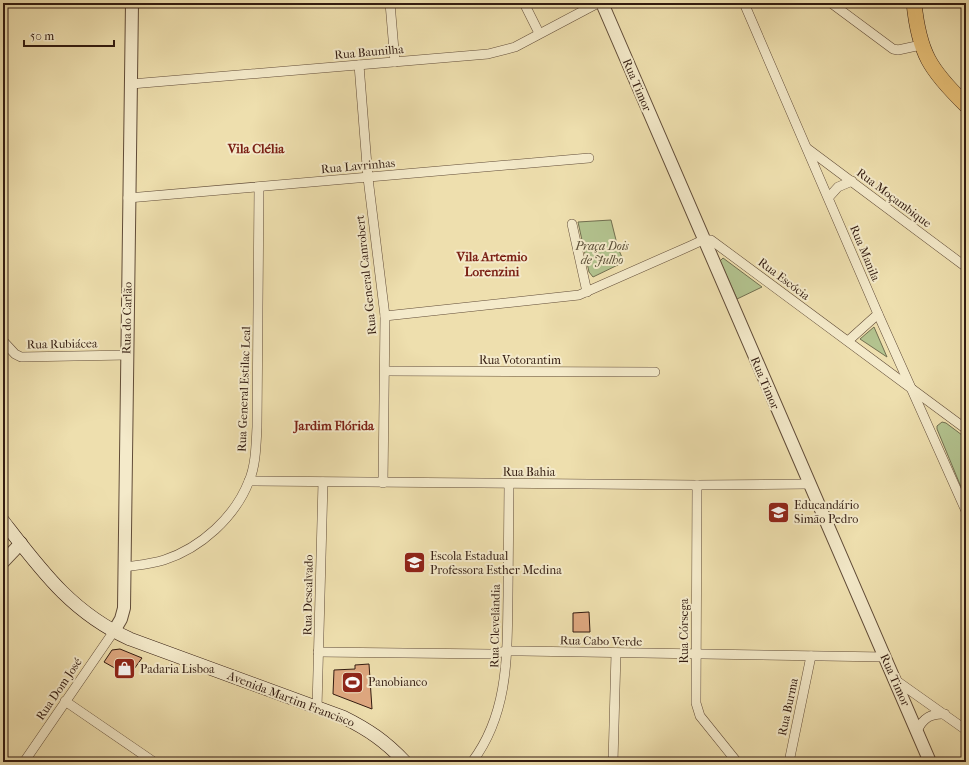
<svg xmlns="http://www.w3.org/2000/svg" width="969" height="765" font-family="'IM FELL French Canon',serif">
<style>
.green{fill:#b3c38f;stroke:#726f50}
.building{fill:#dfa880;stroke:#321b10}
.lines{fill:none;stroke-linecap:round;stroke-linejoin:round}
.minor-casing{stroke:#614c38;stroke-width:10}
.tertiary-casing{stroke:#614c38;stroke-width:14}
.secondary-casing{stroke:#321b10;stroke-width:14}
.primary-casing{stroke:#321b10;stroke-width:16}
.minor{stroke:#f4eaca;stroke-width:9}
.tertiary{stroke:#f4eaca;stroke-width:12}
.secondary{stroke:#f4eaca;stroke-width:13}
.primary{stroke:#e7c077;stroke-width:15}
.labels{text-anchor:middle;stroke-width:4;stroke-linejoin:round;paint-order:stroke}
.street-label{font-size:12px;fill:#321b10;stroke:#f4eaca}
.park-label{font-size:12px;font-style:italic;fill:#594d36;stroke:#f4eaca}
.poi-label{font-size:12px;fill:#321b10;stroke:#f4eaca;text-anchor:start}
.neighbourhood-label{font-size:13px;font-weight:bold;fill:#7a1f14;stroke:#f4eaca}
</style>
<rect width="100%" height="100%" fill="#eedfae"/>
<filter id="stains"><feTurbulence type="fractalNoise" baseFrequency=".005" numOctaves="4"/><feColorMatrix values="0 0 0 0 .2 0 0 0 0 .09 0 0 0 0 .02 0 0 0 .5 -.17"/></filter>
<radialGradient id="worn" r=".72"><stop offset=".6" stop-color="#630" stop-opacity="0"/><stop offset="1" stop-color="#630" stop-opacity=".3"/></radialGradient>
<g class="green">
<path d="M611,220L618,248L624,262L593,277L589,272L578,222Z"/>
<path d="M723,258L762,287L737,299L720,261Z"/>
<path d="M874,327L887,357L860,339Z"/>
<path d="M942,422L946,423L966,438V499L937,429V426Z"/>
</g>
<g class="building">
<path d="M589,612L590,632H573V613Z"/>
<path d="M120,649L142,658L129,676L104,662L112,650Z"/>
<path d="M369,664L372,709L333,694L334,670L355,669V665Z"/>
</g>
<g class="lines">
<defs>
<g id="minor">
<path d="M390,3L395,62"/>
<path d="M524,3L539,33"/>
<path d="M744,3L878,314L966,511"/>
<path d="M831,3L893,49L898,50L921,45"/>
<path d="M359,65L368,178L385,316L383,483"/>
<path d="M131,84L488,54L515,47L598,3"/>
<path d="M808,149L966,267"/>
<path d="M829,197L838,187L852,181"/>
<path d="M128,198L589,158"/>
<path d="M572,224L587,292"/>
<path d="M385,316L579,295L690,246L703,240H711L966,429"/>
<path d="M3,341L15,354L21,357L127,355"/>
<path d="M848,341L878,314"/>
<path d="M385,371L655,372"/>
<path d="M249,481L697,485L809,484"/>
<path d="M697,485L696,703L700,716L737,762"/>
<path d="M125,567C138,565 151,564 164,560C201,548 235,517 249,481C256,465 256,444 257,427L259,187"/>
<path d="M318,652L491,654L507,651H522L885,657"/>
<path d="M894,679L966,730"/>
<path d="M65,701L154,762"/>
<path d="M317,708L323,482"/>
<path d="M917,731C923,718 931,713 945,714"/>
<path d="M24,762L114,631"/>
<path d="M472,762C509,713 507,655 508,596C508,559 509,521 509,484"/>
<path d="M613,762L616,653"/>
<path d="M789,762L811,656"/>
</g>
<g id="tertiary">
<path d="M602,3L930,762"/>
<path d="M3,562L21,543"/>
<path d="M114,631L121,619L124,608L132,3"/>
</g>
<path id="secondary" d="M3,521C41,570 72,613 130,639L343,717C369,730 385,741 405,762"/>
<path id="primary" d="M914,3C919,53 930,70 966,105"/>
</defs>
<use href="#minor" class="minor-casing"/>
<use href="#tertiary" class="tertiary-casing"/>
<use href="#secondary" class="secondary-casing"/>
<use href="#primary" class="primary-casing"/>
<use href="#minor" class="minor"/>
<use href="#tertiary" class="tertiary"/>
<use href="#secondary" class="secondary"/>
<use href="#primary" class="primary"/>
</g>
<defs>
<symbol id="school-square" viewBox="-11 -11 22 22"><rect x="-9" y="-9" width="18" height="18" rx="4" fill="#8f2418" stroke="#f4eaca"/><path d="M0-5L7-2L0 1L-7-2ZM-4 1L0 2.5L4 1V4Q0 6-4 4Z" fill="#fff"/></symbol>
<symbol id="shop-square" viewBox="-11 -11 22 22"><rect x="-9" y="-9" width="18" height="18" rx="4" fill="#8f2418" stroke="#f4eaca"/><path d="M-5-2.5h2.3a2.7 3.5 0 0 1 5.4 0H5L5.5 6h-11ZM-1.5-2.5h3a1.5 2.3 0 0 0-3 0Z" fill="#fff"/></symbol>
<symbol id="stadium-square" viewBox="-11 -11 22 22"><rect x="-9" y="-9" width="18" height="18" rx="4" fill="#8f2418" stroke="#f4eaca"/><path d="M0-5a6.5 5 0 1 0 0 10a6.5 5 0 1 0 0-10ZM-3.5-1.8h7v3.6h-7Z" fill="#fff"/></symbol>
</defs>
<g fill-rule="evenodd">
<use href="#school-square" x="766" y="500" width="25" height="25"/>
<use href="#school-square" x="402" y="550" width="25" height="25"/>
<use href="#shop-square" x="112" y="656" width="25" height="25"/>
<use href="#stadium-square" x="340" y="670" width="25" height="25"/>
</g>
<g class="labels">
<g class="street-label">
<text transform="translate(369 52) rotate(-5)" y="4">Rua Baunilha</text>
<text transform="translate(637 85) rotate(67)" y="4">Rua Timor</text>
<text transform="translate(358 166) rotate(-5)" y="4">Rua Lavrinhas</text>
<text transform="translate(894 198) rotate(37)" y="4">Rua Moçambique</text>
<text transform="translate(865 253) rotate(67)" y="4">Rua Manila</text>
<text transform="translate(366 275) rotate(-96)" y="4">Rua General Canrobert</text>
<text transform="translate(784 279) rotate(37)" y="4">Rua Escócia</text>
<text transform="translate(127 318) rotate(-89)" y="4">Rua do Carlão</text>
<text transform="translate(62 344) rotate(-1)" y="4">Rua Rubiácea</text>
<text x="520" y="364">Rua Votorantim</text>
<text transform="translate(765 383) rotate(67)" y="4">Rua Timor</text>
<text transform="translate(244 389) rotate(-88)" y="4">Rua General Estilac Leal</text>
<text x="529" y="476">Rua Bahia</text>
<text transform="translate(308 595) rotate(-89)" y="4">Rua Descalvado</text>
<text transform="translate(495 626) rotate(-89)" y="4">Rua Clevelândia</text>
<text transform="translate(684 631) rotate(-90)" y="4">Rua Córsega</text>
<text transform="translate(601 641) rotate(1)" y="4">Rua Cabo Verde</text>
<text transform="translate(895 680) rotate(66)" y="4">Rua Timor</text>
<text transform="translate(59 689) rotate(-56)" y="4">Rua Dom José</text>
<text transform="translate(291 699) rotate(21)" y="4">Avenida Martim Francisco</text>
<text transform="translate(788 707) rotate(-78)" y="4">Rua Burma</text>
</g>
<g class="park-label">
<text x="602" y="250">Praça Dois<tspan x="602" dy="14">de Julho</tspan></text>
</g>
<g class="poi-label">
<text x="794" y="509">Educandário<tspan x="794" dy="14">Simão Pedro</tspan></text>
<text x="430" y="560">Escola Estadual<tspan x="430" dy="14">Professora Esther Medina</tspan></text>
<text x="140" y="673">Padaria Lisboa</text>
<text x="368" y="686">Panobianco</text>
</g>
<g class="neighbourhood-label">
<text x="256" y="153">Vila Clélia</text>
<text x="492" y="261">Vila Artemio<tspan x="492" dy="15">Lorenzini</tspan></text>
<text x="334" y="430">Jardim Flórida</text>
</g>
</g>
<rect width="969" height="765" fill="none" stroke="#eedfae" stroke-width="16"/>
<rect x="4" y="4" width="961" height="757" fill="none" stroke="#321b10" stroke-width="2"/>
<rect x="8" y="8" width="953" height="749" fill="none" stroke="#321b10"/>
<path d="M24 40v6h90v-6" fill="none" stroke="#321b10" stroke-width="2"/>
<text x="30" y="40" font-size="12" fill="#321b10" stroke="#f4eaca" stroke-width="3" paint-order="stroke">50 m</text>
<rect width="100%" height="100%" filter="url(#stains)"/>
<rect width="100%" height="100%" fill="url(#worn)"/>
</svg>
